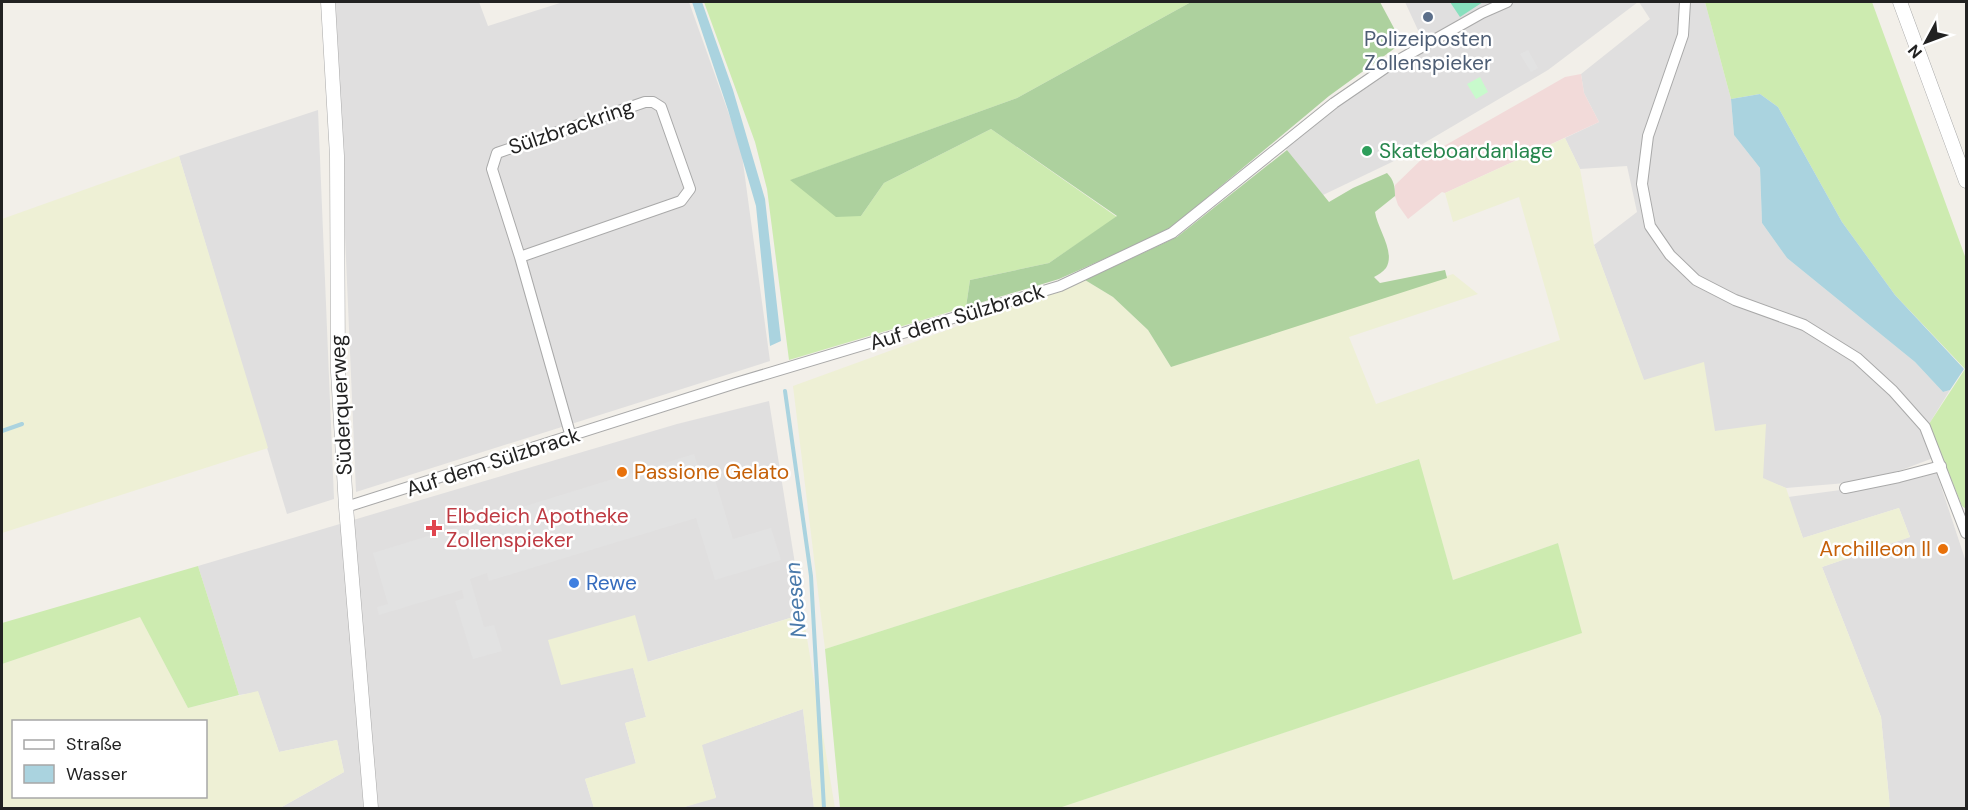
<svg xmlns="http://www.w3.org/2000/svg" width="1968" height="810" font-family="'DM Sans',sans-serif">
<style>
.residential{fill:#e0dfdf}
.commercial{fill:#f2dad9}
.farmland{fill:#eef0d5;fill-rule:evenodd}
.grass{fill:#cdebb0}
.forest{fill:#add19e}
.park{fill:#c8facc}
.pitch{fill:#88e0be}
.parking{fill:#e2e2e2}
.water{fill:#aad3df}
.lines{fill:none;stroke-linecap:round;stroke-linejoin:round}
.stream{stroke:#aad3df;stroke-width:4}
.minor-casing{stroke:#a9a9a9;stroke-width:12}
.tertiary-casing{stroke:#a9a9a9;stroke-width:15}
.minor{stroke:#fff;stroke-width:10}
.tertiary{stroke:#fff;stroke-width:14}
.service-dot{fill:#5c6f8a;stroke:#fff;stroke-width:2}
.leisure-dot{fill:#2e9e5b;stroke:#fff;stroke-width:2}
.food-dot{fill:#e8710a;stroke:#fff;stroke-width:2}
.health-dot{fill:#e0444e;stroke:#fff;stroke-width:2}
.shop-dot{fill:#3f7fe0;stroke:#fff;stroke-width:2}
.labels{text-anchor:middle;stroke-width:5;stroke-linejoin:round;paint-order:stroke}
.service-label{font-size:21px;fill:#4e5e75;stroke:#fff}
.street-label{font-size:21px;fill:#222;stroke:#fff}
.leisure-label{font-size:21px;fill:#27864d;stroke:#fff;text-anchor:start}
.food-label{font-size:21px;fill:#c56008;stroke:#fff;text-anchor:start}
.health-label{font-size:21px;fill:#be3a42;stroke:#fff;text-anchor:start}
.shop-label{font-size:21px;fill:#366cbe;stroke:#fff;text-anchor:start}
.water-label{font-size:22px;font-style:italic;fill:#4a7aab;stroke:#fff}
</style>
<rect width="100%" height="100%" fill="#f2efe9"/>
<g class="residential">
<path d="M335,2H479L488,26L563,2H689L741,148L770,361L356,492Z"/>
<path d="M1405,2H1638L1548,70L1392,162L1323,195L1279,140L1347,87L1375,68L1423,41Z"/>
<path d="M1639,2H1705L1731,99L1734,135L1760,168L1762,223L1787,258L1915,362L1943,392L1950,390L1929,424L1941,455L1899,471L1846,483L1786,488L1763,479L1715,431L1644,381L1594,245L1637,212L1627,166L1580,169L1565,138L1599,122L1584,93L1581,74L1650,19Z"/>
<path d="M318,110L334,499L287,514L179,156Z"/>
<path d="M769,401L803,614L647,662L561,684L633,667L646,717L625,723L636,764L585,779L594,808H280L344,772L337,740L279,752L258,692L239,695L198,566L677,424Z"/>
<path d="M1936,471L1966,562V808H1890L1881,717L1822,567L1910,537L1899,508L1803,538L1788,497L1901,482Z"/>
<path d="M803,709L814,808H681L716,797L701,745Z"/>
</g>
<path class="commercial" d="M1581,74L1584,93L1599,122L1445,193L1442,192L1408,219L1398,205L1395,196V185L1423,158L1565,77Z"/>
<g class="farmland">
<path d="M1565,138L1580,169L1594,245L1644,380L1704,362L1715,431L1766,424L1763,478L1786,488L1803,538L1899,508L1910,537L1822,567L1881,717L1890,808H1059L1581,633L1558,543L1453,580L1418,459L825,649L793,386L1085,280L1113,297L1148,330L1171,367L1453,274L1478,294L1349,337L1376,404L1560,340L1519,197L1453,222L1445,193Z"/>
<path d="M179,156L268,448L2,533V219Z"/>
<path d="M803,614L835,808H814L803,709L702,745L716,798L681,808H594L585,779L636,763L625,723L646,717L633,668L561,685L548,640L635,615L648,662Z"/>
<path d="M140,616L188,708L258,691L279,752L337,740L344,772L280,808H2V664ZM14,722H206V796H14Z"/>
</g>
<g class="grass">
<path d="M704,2H1191L1017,98L791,180L861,216L884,183L991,129L1117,217L1049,263L970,280L966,307L789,360L767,189L755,142Z"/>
<path d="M1705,2H1872L1966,259V509L1962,506L1929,424L1965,369L1895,295L1842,222L1778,107L1760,94L1731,99Z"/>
<path d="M1419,459L1453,580L1558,543L1582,633L1059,808H840L825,649Z"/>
<path d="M198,566L239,695L188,708L140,617L2,664V623Z"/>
</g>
<g class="forest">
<path d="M1191,2H1380L1402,43L1329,96L1167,231L1059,279L966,307L970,280L1049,263L1117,216L991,129L884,183L861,216L836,217L790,180L1017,98Z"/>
<path d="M1287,150L1329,202L1353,188L1387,173C1394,180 1395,187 1395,196L1375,212C1377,228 1396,252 1386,268C1383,272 1378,275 1374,277L1380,283L1445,270L1447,278L1171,367L1148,330L1113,297L1085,280L1177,237Z"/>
</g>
<path class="park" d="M1480,77L1488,92L1476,99L1467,84Z"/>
<path class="pitch" d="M1450,2H1483L1460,17Z"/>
<g class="parking">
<path d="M1528,50L1538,68L1531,72L1520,54Z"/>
<path d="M694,454L701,476L713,473L733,539L771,528L781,560L715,580L696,518L489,581L487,573L470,579L484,627L494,625L502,651L473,659L455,601L464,598L462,590L379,615L377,607L388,604L373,553Z"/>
</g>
<g class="water">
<path d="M692,2H702L733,90L765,199L781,341L770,346L756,206L728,110Z"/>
<path d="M1760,94L1778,107L1842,222L1895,295L1964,369L1950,390L1943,392L1915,362L1787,258L1762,223L1760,168L1734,135L1731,99Z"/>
</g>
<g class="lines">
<g class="stream">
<path d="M785,391L811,576L824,808"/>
<path d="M2,431L22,424"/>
</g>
<defs>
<g id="minor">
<path d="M1685,2L1683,35L1648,136L1642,184L1650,226L1670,255L1696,280L1735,300L1804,325L1857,358L1893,391L1925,427L1966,533"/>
<path d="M520,257L681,201L690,189L661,107L653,102H645L497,153L492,169L520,257L571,437"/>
<path d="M1845,488L1899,477L1941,466"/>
<path d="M346,507L736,383L1060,286L1172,233L1334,103L1388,66L1482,13L1507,2"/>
</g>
<g id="tertiary">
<path d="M328,2L337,156L338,372L346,507L371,808"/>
<path d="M1900,2L1966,181"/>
</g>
</defs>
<use href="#minor" class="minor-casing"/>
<use href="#tertiary" class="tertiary-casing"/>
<use href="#minor" class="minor"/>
<use href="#tertiary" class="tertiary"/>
</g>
<circle class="service-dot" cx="1428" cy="17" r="6"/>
<circle class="leisure-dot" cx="1367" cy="151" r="6"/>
<g class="food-dot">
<circle cx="622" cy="472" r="6"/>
<circle cx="1943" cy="549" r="6"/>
</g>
<path class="health-dot" d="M431 519h6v6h6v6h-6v6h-6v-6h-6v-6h6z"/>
<circle class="shop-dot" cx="574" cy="583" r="6"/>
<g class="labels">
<g class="service-label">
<text x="1428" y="46">Polizeiposten<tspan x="1428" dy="24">Zollenspieker</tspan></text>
</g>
<g class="street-label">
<text transform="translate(571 127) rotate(-19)" y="7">Sülzbrackring</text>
<text transform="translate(957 317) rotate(-17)" y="7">Auf dem Sülzbrack</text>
<text transform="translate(341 405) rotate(-93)" y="7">Süderquerweg</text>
<text transform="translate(493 462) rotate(-18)" y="7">Auf dem Sülzbrack</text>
</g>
<g class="leisure-label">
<text x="1379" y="158">Skateboardanlage</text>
</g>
<g class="food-label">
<text x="634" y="479">Passione Gelato</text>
<text x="1931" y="556" text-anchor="end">Archilleon II</text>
</g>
<g class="health-label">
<text x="446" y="523">Elbdeich Apotheke<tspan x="446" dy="24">Zollenspieker</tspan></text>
</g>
<g class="shop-label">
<text x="586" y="590">Rewe</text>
</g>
<g class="water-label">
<text transform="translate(795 600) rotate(-95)" y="8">Neesen</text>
</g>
</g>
<rect width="1968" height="810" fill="none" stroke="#222222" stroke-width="6"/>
<rect x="12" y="720" width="195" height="78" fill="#ffffff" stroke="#a7a7a7" stroke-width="1.5"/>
<rect x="24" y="740" width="30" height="9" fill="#ffffff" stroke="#a7a7a7" stroke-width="1.5"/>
<text x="66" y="750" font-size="18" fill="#222222">Straße</text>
<rect x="24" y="765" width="30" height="18" fill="#aad3df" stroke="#a7a7a7" stroke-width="1.5"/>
<text x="66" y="780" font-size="18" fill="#222222">Wasser</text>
<g transform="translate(1926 42) rotate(229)" stroke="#ffffff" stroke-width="4.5" paint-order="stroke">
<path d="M0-4.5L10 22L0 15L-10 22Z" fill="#222222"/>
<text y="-9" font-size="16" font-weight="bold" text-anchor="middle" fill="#222222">N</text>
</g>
</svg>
